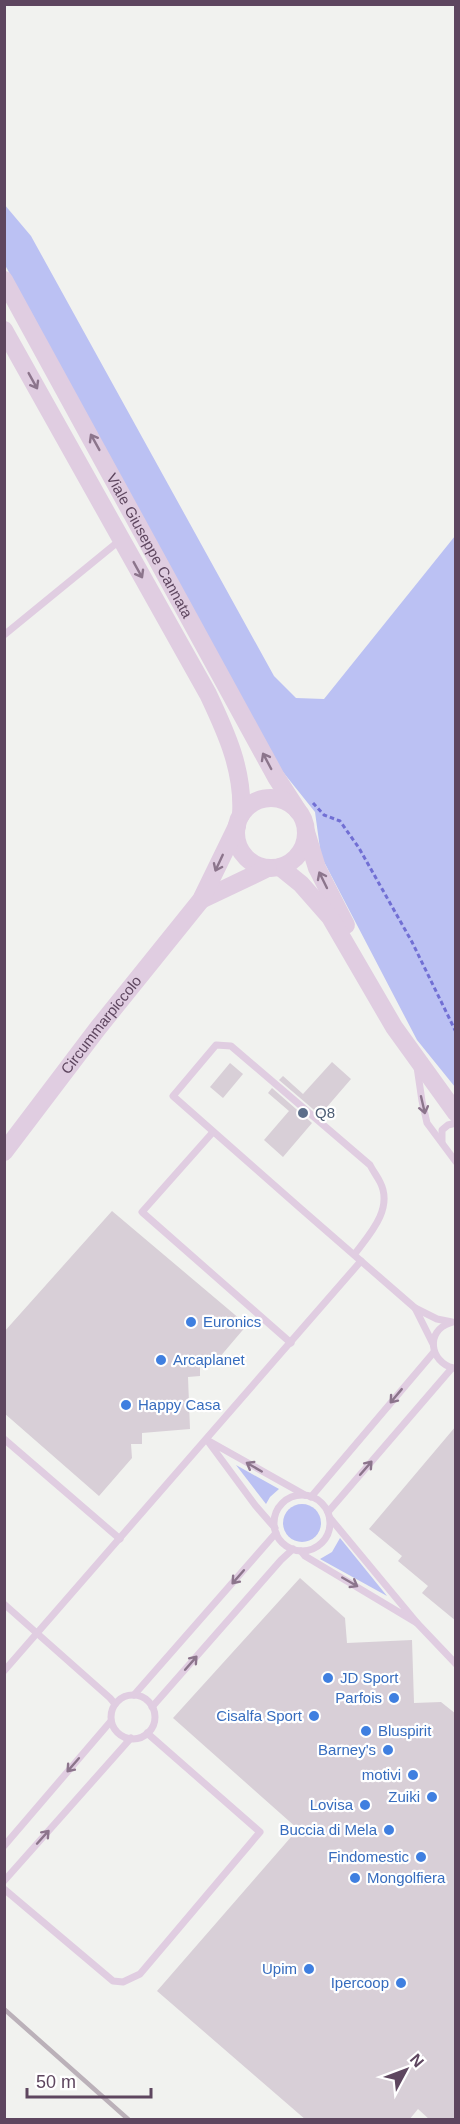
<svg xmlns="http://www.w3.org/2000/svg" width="460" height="2124" font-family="Arial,sans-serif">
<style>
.green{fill:#bbc1f3}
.building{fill:#d8cfd7}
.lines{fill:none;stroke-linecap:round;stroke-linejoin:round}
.path{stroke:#716fd4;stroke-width:3;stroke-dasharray:4.5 3;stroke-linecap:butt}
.service{stroke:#e0cde1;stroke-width:7}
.tertiary{stroke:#e0cde1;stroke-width:18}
.rail{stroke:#bbb1b9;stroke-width:4.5}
.oneway{stroke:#8c758c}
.service-dot{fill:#5c6f8a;stroke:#fff;stroke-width:2}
.shop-dot{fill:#3f7fe0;stroke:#fff;stroke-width:2}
.labels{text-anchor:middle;stroke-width:4.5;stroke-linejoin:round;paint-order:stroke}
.street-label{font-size:15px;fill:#5e465f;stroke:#fff}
.service-label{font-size:15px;fill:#4e5e75;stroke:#fff;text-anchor:start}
.shop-label{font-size:15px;fill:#366cbe;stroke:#fff;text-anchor:end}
</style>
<rect width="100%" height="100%" fill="#f1f2ef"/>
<g class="green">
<path d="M4,204L31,236L274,676L296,698L324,699L455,536V1087L417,1040L321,856L315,812L279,767L5,265Z"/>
<path d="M236,1465L279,1489L270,1497L266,1504Z"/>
<circle cx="302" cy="1523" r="19"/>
<path d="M340,1538L387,1596L320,1559L332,1552Z"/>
</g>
<g class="building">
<path d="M332,1062L351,1079L320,1115L279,1080L283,1076L303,1094Z"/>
<path d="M230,1063L243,1074L223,1098L210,1087Z"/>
<path d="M272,1088L312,1123L283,1157L264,1140L289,1111L268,1093Z"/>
<path d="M112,1211L247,1325L213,1365H200V1376L188,1377L190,1429L142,1433V1444H131L132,1458L99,1496L4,1413V1332Z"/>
<path d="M456,1426V1621L422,1593L428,1586L398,1561L402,1556L369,1529Z"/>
<path d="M300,1578L345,1618L347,1643L412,1640L414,1703L441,1702L456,1714V2120H430L418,2109L409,2120H306L157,1991L298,1829L173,1718Z"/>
</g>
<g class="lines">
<path class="path" d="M313,803L324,815L340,821L359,848L412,942L456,1032"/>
<g class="service">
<path d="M4,635L119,541"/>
<path d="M417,1067L422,1101L427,1123L456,1162"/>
<path d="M213,1132L142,1212L291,1343"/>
<path d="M442,1142V1130L448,1125L456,1123"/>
<path d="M354,1255C369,1235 394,1209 380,1182C377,1176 373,1171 370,1165L231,1046L216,1045L173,1096C253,1167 334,1238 415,1308"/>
<path d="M450,1323C425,1331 430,1362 453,1368"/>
<path d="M433,1344L415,1308L437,1319L452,1322"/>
<path d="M4,1439L120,1539"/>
<circle cx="302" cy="1523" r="28"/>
<path d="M311,1497L434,1352"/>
<path d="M328,1512L452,1368"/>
<path d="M275,1528L255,1505L207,1440L305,1495"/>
<path d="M301,1551L305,1556L417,1623L330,1518"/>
<path d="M4,1604L110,1698L115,1704"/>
<path d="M417,1623L456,1664"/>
<path d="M4,1671L361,1261"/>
<path d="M134,1695L276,1533"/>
<circle cx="133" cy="1717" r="22"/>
<path d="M152,1707L281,1560L293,1549"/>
<path d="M4,1846L111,1721"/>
<path d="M4,1881L131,1738"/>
<path d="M4,1889L113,1981L123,1982L140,1974L260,1832L147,1733"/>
</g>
<g class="tertiary">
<path id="s1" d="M4,280L276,777L298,811"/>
<path d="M4,330L208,694C226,732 244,771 241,815"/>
<circle cx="271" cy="833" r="35"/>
<path d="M306,832L317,868L346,925"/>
<path d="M280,867L301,884L330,917L394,1027L456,1113"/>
<path d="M201,900L268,868"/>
<path id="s2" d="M4,1152L98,1028L201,900L237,826"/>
</g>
<path class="rail" d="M4,2009L129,2120"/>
</g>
<defs><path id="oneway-shaft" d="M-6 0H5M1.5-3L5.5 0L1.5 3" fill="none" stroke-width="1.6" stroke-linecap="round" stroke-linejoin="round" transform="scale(1.5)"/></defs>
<g class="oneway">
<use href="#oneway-shaft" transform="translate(33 381) rotate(61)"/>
<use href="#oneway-shaft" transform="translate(95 442) rotate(-119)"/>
<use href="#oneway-shaft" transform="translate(138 570) rotate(61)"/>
<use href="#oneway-shaft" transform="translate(267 761) rotate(-118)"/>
<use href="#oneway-shaft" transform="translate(219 863) rotate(115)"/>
<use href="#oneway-shaft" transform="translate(323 880) rotate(-116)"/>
<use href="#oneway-shaft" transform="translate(423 1105) rotate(77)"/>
<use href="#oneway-shaft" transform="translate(396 1396) rotate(130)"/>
<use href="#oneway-shaft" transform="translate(254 1467) rotate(-150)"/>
<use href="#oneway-shaft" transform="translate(366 1468) rotate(-49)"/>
<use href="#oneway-shaft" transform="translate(238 1577) rotate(131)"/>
<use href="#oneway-shaft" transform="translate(350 1582) rotate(30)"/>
<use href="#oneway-shaft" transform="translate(191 1663) rotate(-49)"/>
<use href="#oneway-shaft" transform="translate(73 1765) rotate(131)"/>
<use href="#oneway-shaft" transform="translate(43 1837) rotate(-48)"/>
</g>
<circle class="service-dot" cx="303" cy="1113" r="6"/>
<g class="shop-dot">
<circle cx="191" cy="1322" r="6"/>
<circle cx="161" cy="1360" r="6"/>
<circle cx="126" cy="1405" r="6"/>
<circle cx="328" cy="1678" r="6"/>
<circle cx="394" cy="1698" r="6"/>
<circle cx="314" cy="1716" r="6"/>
<circle cx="366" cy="1731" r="6"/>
<circle cx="388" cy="1750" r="6"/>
<circle cx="413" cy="1775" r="6"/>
<circle cx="432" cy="1797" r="6"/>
<circle cx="365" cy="1805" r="6"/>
<circle cx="389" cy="1830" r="6"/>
<circle cx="421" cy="1857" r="6"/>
<circle cx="355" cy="1878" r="6"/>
<circle cx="309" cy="1969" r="6"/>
<circle cx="401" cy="1983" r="6"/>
</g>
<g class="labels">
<g class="street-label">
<text dy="5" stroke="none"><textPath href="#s1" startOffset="303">Viale Giuseppe Cannata</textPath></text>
<text dy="5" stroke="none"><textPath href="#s2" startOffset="160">Circummarpiccolo</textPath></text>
</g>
<g class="service-label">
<text x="315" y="1118">Q8</text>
</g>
<g class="shop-label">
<text x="203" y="1327" text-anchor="start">Euronics</text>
<text x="173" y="1365" text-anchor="start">Arcaplanet</text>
<text x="138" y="1410" text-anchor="start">Happy Casa</text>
<text x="340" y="1683" text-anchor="start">JD Sport</text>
<text x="382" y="1703">Parfois</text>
<text x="302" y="1721">Cisalfa Sport</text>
<text x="378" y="1736" text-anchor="start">Bluspirit</text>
<text x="376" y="1755">Barney's</text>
<text x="401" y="1780">motivi</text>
<text x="420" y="1802">Zuiki</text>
<text x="353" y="1810">Lovisa</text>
<text x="377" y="1835">Buccia di Mela</text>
<text x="409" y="1862">Findomestic</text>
<text x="367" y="1883" text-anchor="start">Mongolfiera</text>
<text x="297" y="1974">Upim</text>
<text x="389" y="1988">Ipercoop</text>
</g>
</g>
<rect width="460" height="2124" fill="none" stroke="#5e465f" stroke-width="12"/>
<g transform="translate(406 2070) rotate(49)" stroke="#ffffff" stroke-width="4.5" paint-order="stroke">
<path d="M0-4.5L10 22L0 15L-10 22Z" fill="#5e465f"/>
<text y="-9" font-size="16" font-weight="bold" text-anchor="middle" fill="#5e465f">N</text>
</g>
<path d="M27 2088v9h124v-9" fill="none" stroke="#5e465f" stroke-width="3"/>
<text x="36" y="2088" font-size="18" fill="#5e465f" stroke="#ffffff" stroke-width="4.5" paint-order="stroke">50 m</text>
</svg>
